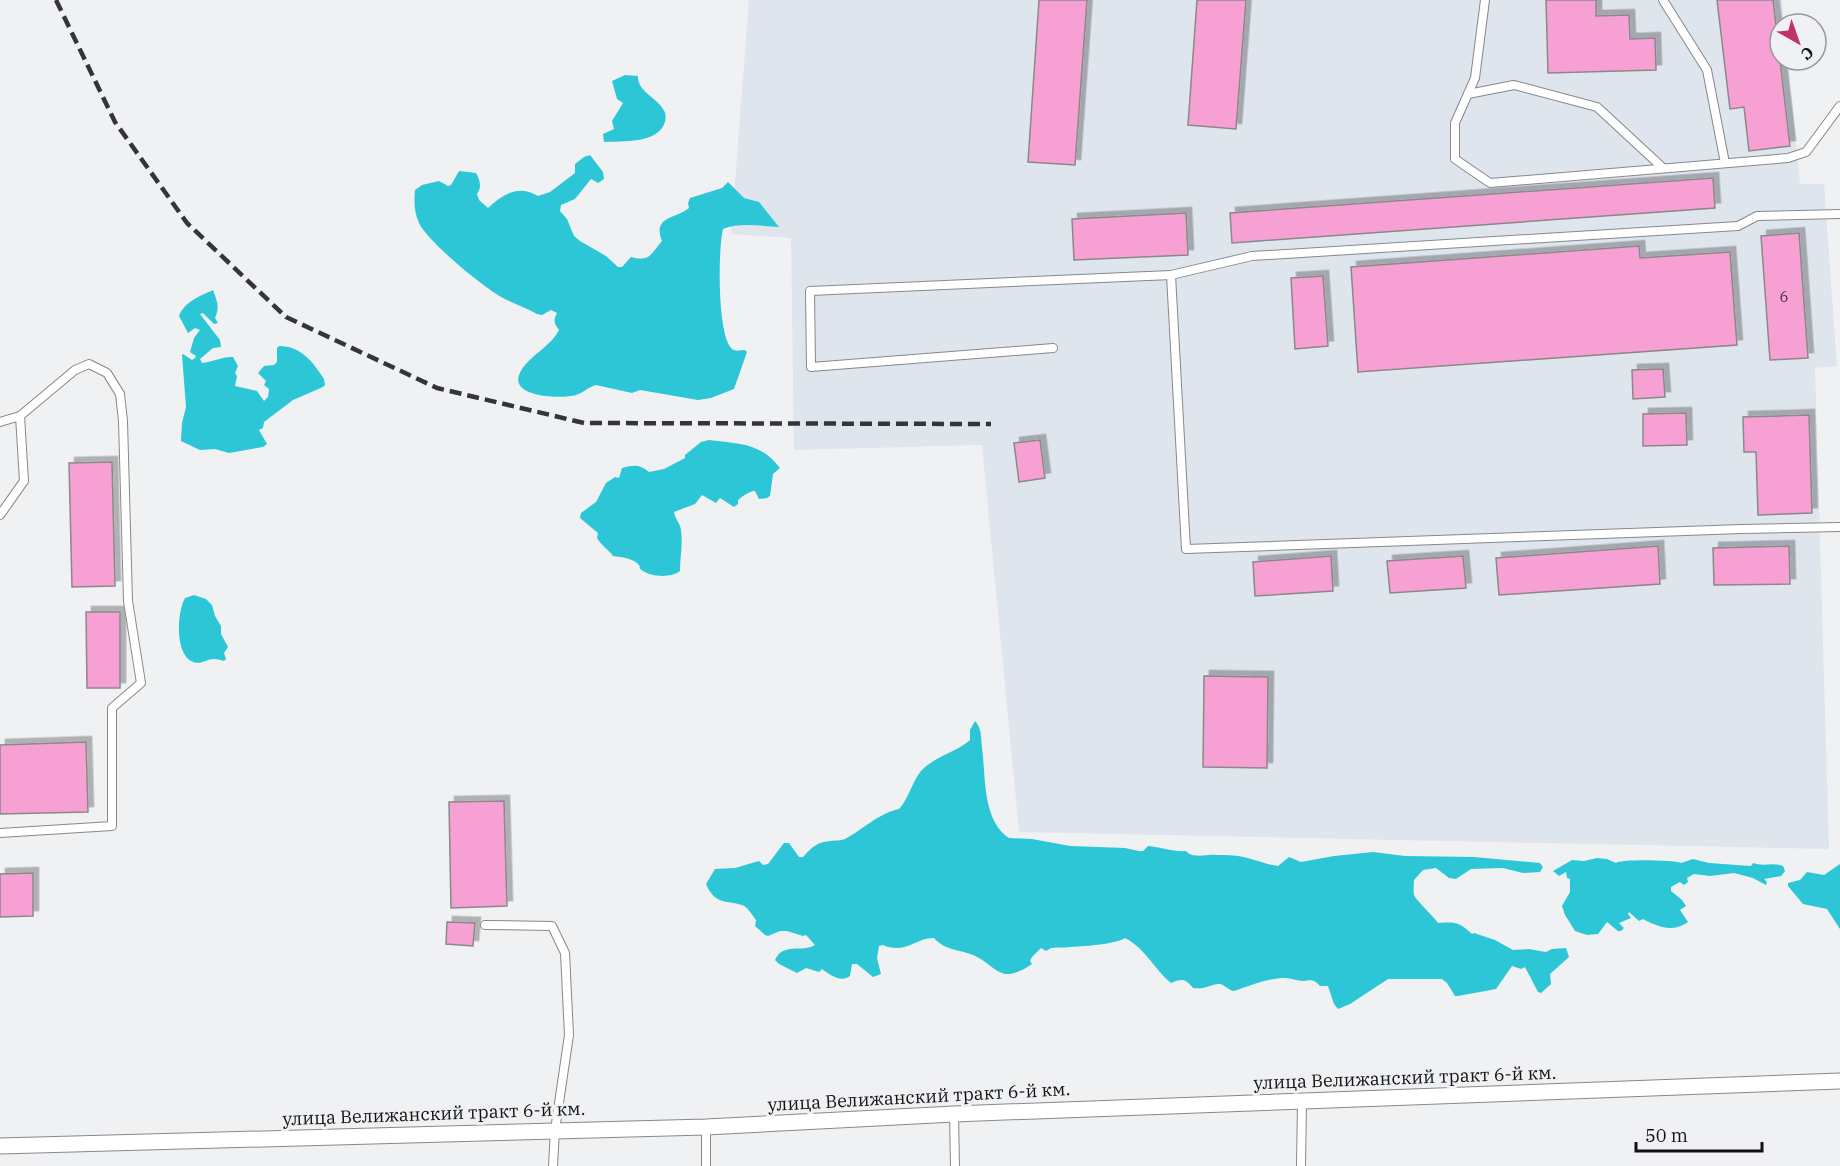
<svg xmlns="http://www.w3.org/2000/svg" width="1840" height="1166" font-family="'IBM Plex Serif',serif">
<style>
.built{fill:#dfe5ed}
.water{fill:#2dc6d6}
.building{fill:#f7a0d4;stroke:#8b888a;stroke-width:1.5;filter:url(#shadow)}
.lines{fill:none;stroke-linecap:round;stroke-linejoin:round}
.service-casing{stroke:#87888a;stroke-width:10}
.minor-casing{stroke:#87888a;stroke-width:17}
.service{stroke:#fff;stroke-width:8}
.minor{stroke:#fff;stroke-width:15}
.rail{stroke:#343537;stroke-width:4.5;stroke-dasharray:12 6;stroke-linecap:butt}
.labels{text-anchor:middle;stroke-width:6;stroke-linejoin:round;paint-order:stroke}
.number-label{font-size:15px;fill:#4b3644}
.street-label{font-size:18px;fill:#121314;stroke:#f0f1f3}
</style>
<defs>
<filter id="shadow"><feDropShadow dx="5.5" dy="-5.5" stdDeviation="0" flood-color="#0004"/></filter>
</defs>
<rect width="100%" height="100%" fill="#f0f1f3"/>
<path class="built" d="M749,0H1782L1784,24H1780V60H1788L1800,184H1824L1837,366L1815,368L1829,849L1019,832L982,445L794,450L791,238L731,234Z"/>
<g class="water">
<path d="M625,75L638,76C637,91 656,97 663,109C666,113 666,117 665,122C658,144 622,141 604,142L603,134L614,129L612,121L623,103L617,99L612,81Z"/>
<path d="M590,155L603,172L604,179L598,183L591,179L575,199L561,205L560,211L567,219L574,236L580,241L606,256L618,267H622L631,257C650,262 650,255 662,241C652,216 676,219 689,208L688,203L690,198L722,188L728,182L744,198L759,202L779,227C761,226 740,222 723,229C718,249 717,336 732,349C736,352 741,350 745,350L747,352L734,389L711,398L698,400L640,390L632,393L596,385C588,387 583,393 576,395C563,399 511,398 519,375C527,356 550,348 559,330C554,323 553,321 557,313L551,310L542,315L537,314C526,308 514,304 503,298C483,287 428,242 419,223C414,212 414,201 415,190L422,185L439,181L448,186L451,185L459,171L476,173C480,180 482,187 477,194L479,200L488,208C503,194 519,184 538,196L550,192L575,173V164L584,157Z"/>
<path d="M213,290C217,301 220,307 215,318L218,323L214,324L203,313L200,314L220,340L221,347L213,348L200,359L202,363C212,362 224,356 233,357L238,366L235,373L237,376L235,386L257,391L264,401L268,397L269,389L264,385L266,381L258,373L264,366L274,365L277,362V348L279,346C301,346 313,362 324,379L325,385L323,387L293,400L264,422L263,428L259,430L267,444L263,447L229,453L215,449L200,450L181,441L182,423L186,407L182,355L183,354L192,360L195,358L196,356L190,352L194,338L200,330L195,328L188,333L179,316C184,302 200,296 213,290Z"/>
<path d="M709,440C739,444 760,442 780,468L773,474L770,496L767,498L759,499L755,491C751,490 741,497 738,500V504L734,507L720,498L716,503L702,495L695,504L674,512C675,519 680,523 681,530C683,545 680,557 680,571C671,578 652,577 643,571C635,565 644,570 637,563C631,558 620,557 613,556C609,550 601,545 597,538L598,533L580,518L581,513L596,502L606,483L615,477L619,478L622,468C634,465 639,464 649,472L664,469L685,458V455L701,442Z"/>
<path d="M194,595L206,599L212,605L215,616L221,626V634L228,647L224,653L226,659L224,661C221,660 218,659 214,659C206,659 200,666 191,661C175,652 177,612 185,598Z"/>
<path d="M975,721C982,728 981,739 982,748C986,777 982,820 1009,838L1032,839L1070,846L1125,848L1139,851H1143L1148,846C1161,847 1173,852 1186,851C1192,859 1207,854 1217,855C1229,855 1239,855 1251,859C1260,861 1268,865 1278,866L1289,857L1301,862L1334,856L1373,852L1405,856L1474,857L1540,863L1543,867L1540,872L1523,873L1503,868L1471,869L1456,879L1449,878L1436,868L1423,870L1414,880C1414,884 1413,891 1414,895C1416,900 1434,917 1438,923C1456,922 1459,922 1472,934L1474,933L1495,940L1513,950L1529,949L1546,952L1552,949L1566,948L1569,957L1550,974L1551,984L1541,993L1538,992L1525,967L1521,969L1512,966L1496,989L1458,996H1455L1447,983L1442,979H1388L1350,1004L1338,1009L1334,1004L1328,986H1320C1314,979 1311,980 1303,981C1297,981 1291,978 1285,978C1268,978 1250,986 1234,991C1228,990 1225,985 1220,984C1212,983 1206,990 1193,988C1186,979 1182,978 1171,983C1154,969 1145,948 1125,938C1112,946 1068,947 1051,948L1046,951L1041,948L1032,957L1030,961L1032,964C1025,969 1014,975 1005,974C995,972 986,961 977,957C963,949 946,952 934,938C917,937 905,955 883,945L879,946L877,958L881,974L873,977L857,964H852L850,976C841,983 830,975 822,969L819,972L806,968L797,973L779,964L775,960C783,942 802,953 815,945L806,935L803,936L787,931H780L768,936L765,935L755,926L756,920C752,915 748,907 742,905C726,900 715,905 706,884L715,869L735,868L759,861L763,865L768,864L784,843H789L799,857H803C812,847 817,842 831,841C836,840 840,841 845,839C864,829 877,814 899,809C909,798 912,782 921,771C935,756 955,753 970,740V730Z"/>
<path d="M1597,858L1607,859L1616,863C1622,859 1673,860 1681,863L1693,859L1709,863L1751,866L1753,863C1763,867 1773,862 1783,866L1785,871L1781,876L1764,879L1767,882L1766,885L1753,878L1734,873L1710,876L1694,874L1687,878L1688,882L1684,885L1680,882L1671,887V891L1682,900L1686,906L1680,910L1688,922C1673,933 1658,927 1643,919L1639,921L1629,912L1628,914L1631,918L1619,923L1624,928L1621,931H1618L1607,922L1598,934L1587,935L1575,931L1565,915L1562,906L1570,892V879L1567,878L1566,872L1559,876L1553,871L1572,860L1584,861Z"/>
<path d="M1840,864V929L1827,909L1803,904L1788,886V883L1800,880L1807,872L1824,875Z"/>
</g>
<g class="building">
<path d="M1039,0H1087L1075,165L1028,162Z"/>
<path d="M1197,0H1246L1236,129L1188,125Z"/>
<path d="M1546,0H1596V16L1629,15L1630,39L1655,38L1656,70L1548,73Z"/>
<path d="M1717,0H1773L1790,146L1749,151L1744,107L1730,109Z"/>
<path d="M1713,178L1715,208L1232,243L1230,213Z"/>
<path d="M1186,213L1188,255L1074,260L1072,219Z"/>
<path d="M1799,233L1808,358L1770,360L1761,236Z"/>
<path d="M1639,246L1640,258L1730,252L1737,345L1358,372L1351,267Z"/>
<path d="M1323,276L1328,346L1295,349L1291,278Z"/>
<path d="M1663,369L1665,397L1633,399L1632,370Z"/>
<path d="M1686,413L1687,445L1643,446V414Z"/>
<path d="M1809,415L1812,513L1758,515L1756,452H1744L1743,417Z"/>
<path d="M1040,440L1045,478L1019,482L1014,443Z"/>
<path d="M112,462L115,586L72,587L69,463Z"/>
<path d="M1658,546L1660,584L1499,595L1496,558Z"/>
<path d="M1789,546L1790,584L1714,585L1713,548Z"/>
<path d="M1331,556L1333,591L1255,596L1253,562Z"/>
<path d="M1463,556L1466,588L1390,593L1387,561Z"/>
<path d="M86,612H120V688H87Z"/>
<path d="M1204,676L1268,677L1267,768L1203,767Z"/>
<path d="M86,742L88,812L0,814V745Z"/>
<path d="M504,801L507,906L451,908L449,802Z"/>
<path d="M33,873V916L0,917V874Z"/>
<path d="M447,922L475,923L473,946L446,944Z"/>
</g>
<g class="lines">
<defs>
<g id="service">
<path d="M1485,0L1475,78L1455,123V159L1490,183L1788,158L1806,152L1840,106"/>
<path d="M1663,0L1707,70L1725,163"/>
<path d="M1468,94L1514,85L1597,107L1663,168"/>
<path d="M1171,275L1252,256L1738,226L1757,216L1840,214"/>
<path d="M1053,348L811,367L810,291L1171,275L1186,549L1741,529L1840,527"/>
<path d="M0,422L20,416L24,481L0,515"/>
<path d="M0,833L112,826V708L141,683L128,601L123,421L120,394L107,373L89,364L75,370L20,416"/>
<path d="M485,925L552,926L565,953L569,1035L555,1130L553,1166"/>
<path d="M954,1114L955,1166"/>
<path d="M706,1127V1166"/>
<path d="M1301,1166L1302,1102"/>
</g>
<path id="minor" d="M0,1146L706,1127L954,1114L1840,1081"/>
</defs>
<use href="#service" class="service-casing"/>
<use href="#minor" class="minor-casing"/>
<use href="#service" class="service"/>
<use href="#minor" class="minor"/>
<path class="rail" d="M56,0L115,122L187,223L286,317L437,388L584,423L991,424"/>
</g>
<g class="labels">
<g class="number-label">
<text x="1784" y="302">6</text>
</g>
<g class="street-label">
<text transform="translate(1405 1078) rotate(-2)" y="6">улица Велижанский тракт 6-й км.</text>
<text transform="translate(919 1097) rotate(-3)" y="6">улица Велижанский тракт 6-й км.</text>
<text transform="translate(434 1114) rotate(-2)" y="6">улица Велижанский тракт 6-й км.</text>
</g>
</g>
<g transform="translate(1798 42) rotate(140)"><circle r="28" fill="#f0f1f3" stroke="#97989a" stroke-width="1.5"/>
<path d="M0-4.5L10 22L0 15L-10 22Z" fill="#bf3366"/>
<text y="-9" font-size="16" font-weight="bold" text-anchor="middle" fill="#121314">С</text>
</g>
<path d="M1636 1142v9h126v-9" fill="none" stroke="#121314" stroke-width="3"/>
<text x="1645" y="1142" font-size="18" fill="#121314" stroke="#f0f1f3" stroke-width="4.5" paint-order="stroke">50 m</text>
</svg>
